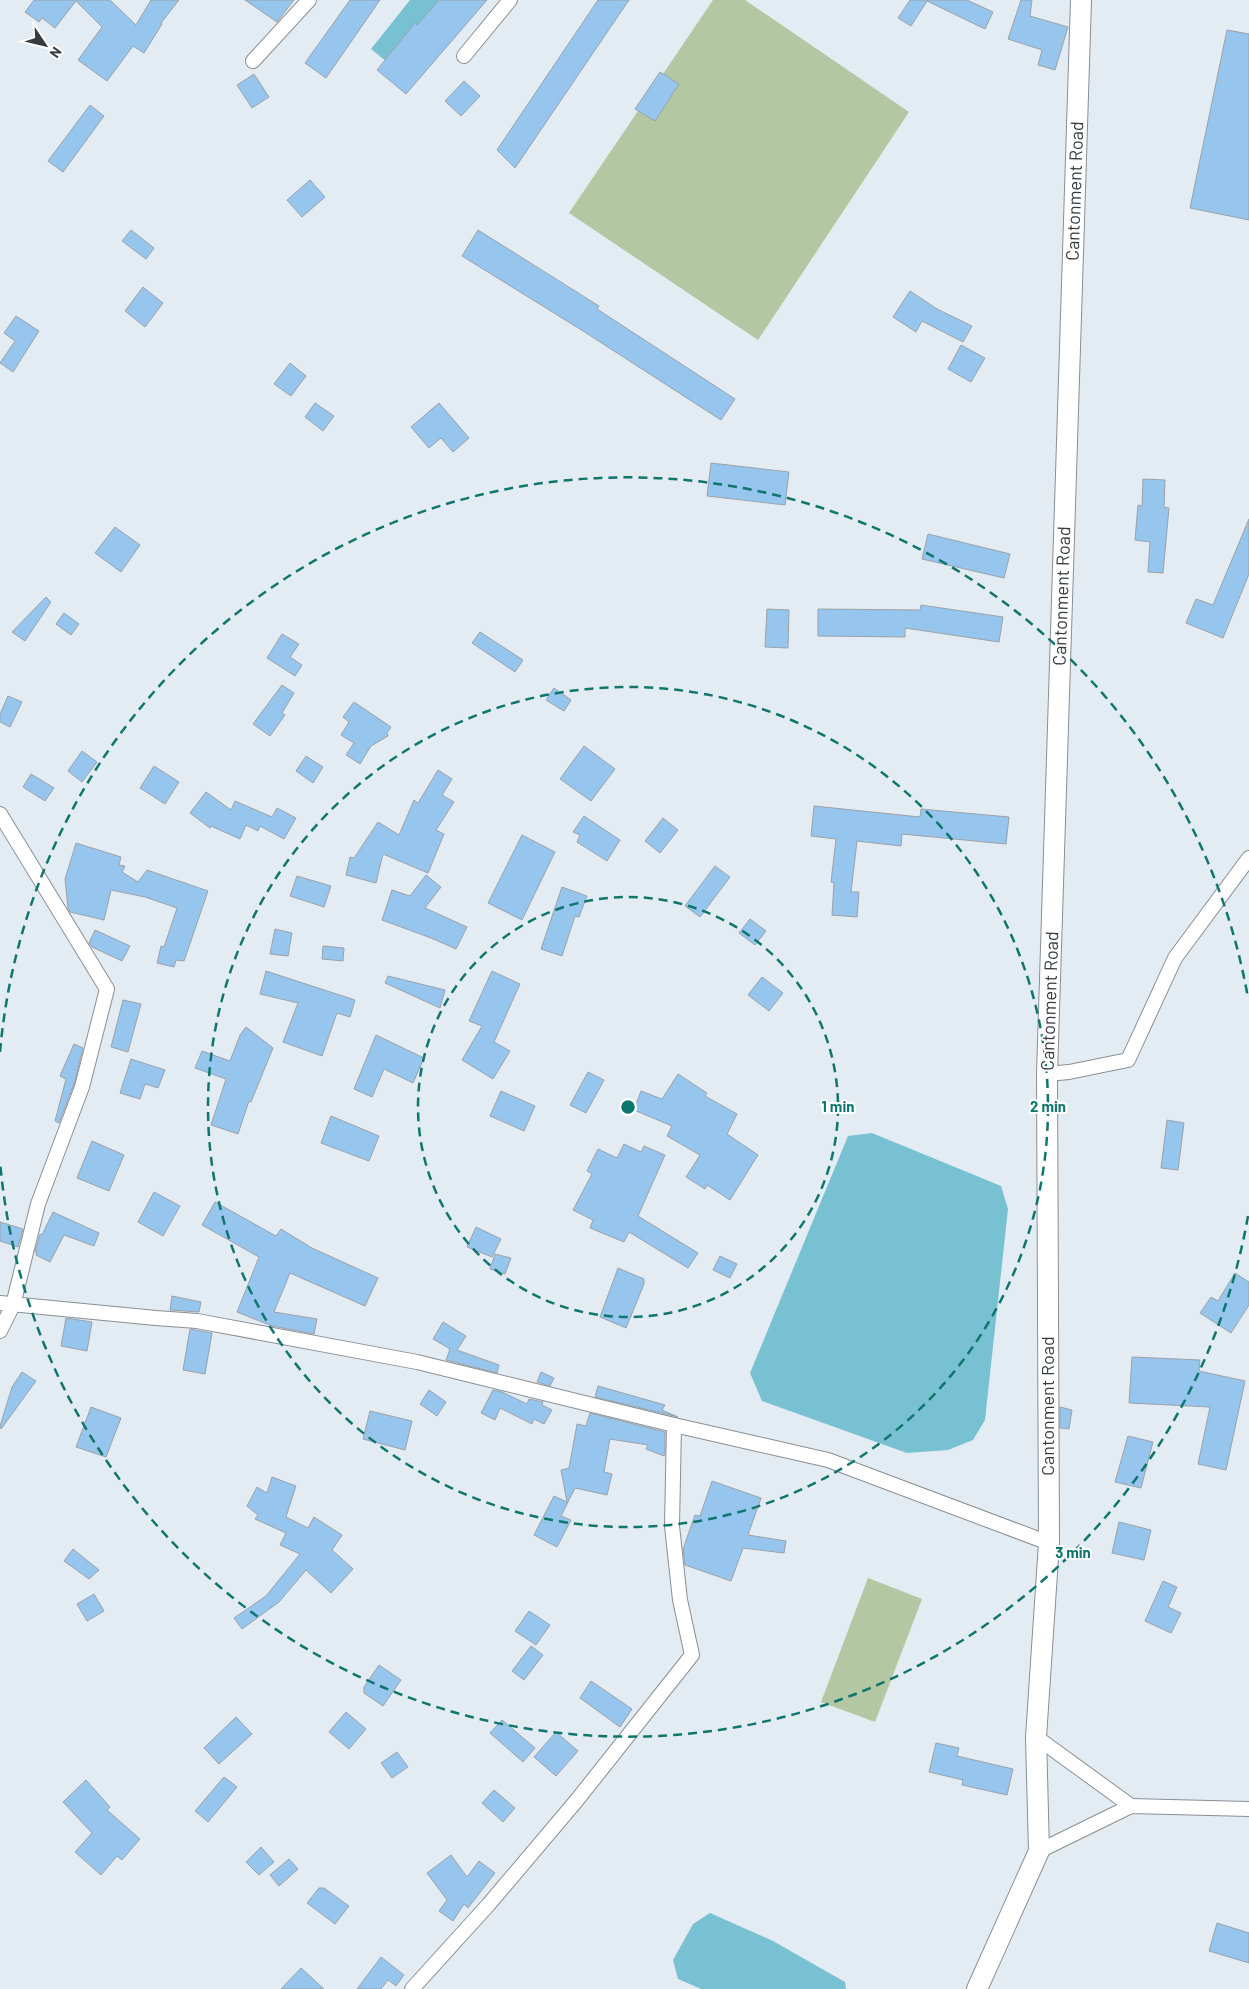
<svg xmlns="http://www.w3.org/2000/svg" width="1249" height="1989" font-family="Barlow,sans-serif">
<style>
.green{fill:#b3c7a2}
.water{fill:#77c1d2}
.building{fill:#96c5ee;stroke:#9ba2a8}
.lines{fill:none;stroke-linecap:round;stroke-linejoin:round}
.street-casing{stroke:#888f95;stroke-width:16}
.secondary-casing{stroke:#888f95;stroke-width:22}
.street{stroke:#fff;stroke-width:14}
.secondary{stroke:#fff;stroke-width:20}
.ring{fill:none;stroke:#0f766e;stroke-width:2.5;stroke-dasharray:9 6}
.labels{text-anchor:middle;stroke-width:4;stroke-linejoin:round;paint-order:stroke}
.street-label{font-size:18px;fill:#383b3e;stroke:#fff}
.centre{fill:#0f766e;stroke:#fff;stroke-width:2.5}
.ring-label{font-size:15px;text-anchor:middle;font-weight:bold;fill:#0f766e;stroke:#fff;stroke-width:4;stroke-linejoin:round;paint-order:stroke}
</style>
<rect width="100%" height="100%" fill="#e4ecf3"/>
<g class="green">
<path d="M713,0H745L909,112L758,340L569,213Z"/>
<path d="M868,1578L922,1599L875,1722L821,1702Z"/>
</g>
<g class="water">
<path d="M410,0H471L408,79L371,49Z"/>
<path d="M872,1133L1001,1186L1008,1209L985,1420L973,1440L948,1450L907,1453L762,1401L750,1373L848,1136Z"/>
<path d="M710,1913L773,1941L845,1982L846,1989H701L678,1979L673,1960L693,1924Z"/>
</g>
<g class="building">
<path d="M34,0H110L136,25L151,0H179L161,23L162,24L144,53L133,46L107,81L78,60L102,27L76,1L55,28L42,18L39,22L25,12Z"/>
<path d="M245,0H294L277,22Z"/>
<path d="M350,0H380L326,78L305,63Z"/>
<path d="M439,0H487L406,94L377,70L415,23L417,25Z"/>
<path d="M598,0H629L515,168L497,150Z"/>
<path d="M910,0H967L993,12L985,29L927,1L911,26L898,18Z"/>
<path d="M1021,0H1032L1030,16L1068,27L1055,70L1038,65L1042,50L1008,39Z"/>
<path d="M1227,30L1249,34V220L1190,208Z"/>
<path d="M660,72L679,84L655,121L635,109Z"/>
<path d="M254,74L269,97L252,108L237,85Z"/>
<path d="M464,81L480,96L461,116L445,101Z"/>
<path d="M90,105L104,116L63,172L48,161Z"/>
<path d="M310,180L325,197L302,217L287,200Z"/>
<path d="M131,230L154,248L146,259L122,241Z"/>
<path d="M478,230L599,306L597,309L735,399L721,420L583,331L462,256Z"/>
<path d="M143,287L163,303L145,327L125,311Z"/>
<path d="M910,291L937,309L972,326L963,342L922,321L916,332L893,317Z"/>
<path d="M16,316L39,331L13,372L0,363L15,341L4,333Z"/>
<path d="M961,345L985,358L971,382L948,369Z"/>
<path d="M290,363L306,376L291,396L274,384Z"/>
<path d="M315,403L334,416L323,431L305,417Z"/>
<path d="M439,403L469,438L453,452L441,438L429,448L411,427Z"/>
<path d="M711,463L789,472L785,505L707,496Z"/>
<path d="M1143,479L1165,480L1164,507L1169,508L1163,573L1148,572L1150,542L1135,540L1138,505L1142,506Z"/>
<path d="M1249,519V574L1223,638L1186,623L1196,599L1213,605Z"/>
<path d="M115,527L140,545L121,572L95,553Z"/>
<path d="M928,534L1010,554L1004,578L922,559Z"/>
<path d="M46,597L51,602L25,641L12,632Z"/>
<path d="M921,605L1003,617L999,642L905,628V637L818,636V609L920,610Z"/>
<path d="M767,609L789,610L788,648L765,647Z"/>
<path d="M64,613L79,624L71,635L56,624Z"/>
<path d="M480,632L523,660L515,672L472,643Z"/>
<path d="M282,634L299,644L290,657L302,665L295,676L267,658Z"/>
<path d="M282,685L294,693L282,713L285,715L270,736L253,724Z"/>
<path d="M554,688L571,700L564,711L546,700Z"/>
<path d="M8,696L22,702L10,727L0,722V714Z"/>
<path d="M354,702L391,727L387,733L388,736L371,746L360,764L346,755L354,743L341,735L349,722L343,717Z"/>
<path d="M584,746L615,769L591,801L560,779Z"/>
<path d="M82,751L97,762L82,782L68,771Z"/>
<path d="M306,756L323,767L313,783L296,771Z"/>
<path d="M154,766L179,782L165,804L140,788Z"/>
<path d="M438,770L452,779L442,795L454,802L436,830L444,834L428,873L383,854L376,883L346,875L350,857L354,858L378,822L399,835L414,800L418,803Z"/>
<path d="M31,774L54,788L45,801L23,787Z"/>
<path d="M206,792L231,810L235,801L272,817L277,808L296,818L284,839L260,826L258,831L246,825L240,839L211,826L210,828L190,813Z"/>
<path d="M814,806L920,817L921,809L1009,817L1006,844L902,834L901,846L857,841L851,892H859L857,917L832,915L834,883L831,882L836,839L811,836Z"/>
<path d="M584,816L620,840L607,861L577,842L580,835L573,832Z"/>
<path d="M663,818L678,830L660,853L645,841Z"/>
<path d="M522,835L555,852L522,920L488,903Z"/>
<path d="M76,843L121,857L119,865L125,866L122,872L138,882L147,870L208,891L184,961L176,960L174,967L157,963L161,946L164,947L177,908L145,897L111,890L104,920L70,912L68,908L65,879Z"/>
<path d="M715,866L730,877L700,917L685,906Z"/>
<path d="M426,875L441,887L425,908L467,927L456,949L431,938L382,920L392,890L410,896Z"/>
<path d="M297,876L331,886L324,907L290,896Z"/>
<path d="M562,887L587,896L579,917L575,916L562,956L541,949Z"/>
<path d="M750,919L766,931L755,945L739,933Z"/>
<path d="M275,929L292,933L288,956L270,954Z"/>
<path d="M95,930L130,946L122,961L92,947L89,943Z"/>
<path d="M323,946L344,948L343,961L322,959Z"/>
<path d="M266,971L355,1000L350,1017L337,1013L322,1056L283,1042L298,1003L260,994Z"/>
<path d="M492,971L520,984L494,1042L510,1051L493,1079L462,1060L482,1026L469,1021Z"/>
<path d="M388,976L445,990L440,1008L385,983Z"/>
<path d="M762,977L783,993L769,1011L748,995Z"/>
<path d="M123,1000L141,1004L128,1052L111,1047Z"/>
<path d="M246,1027L273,1048L251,1102L249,1101L238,1134L211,1125L226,1079L195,1068L202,1051L230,1061L240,1035Z"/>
<path d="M376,1035L424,1058L413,1083L384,1069L372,1097L354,1089Z"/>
<path d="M74,1044L83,1048L74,1084L59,1123L55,1121L66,1079L60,1076Z"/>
<path d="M131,1059L165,1070L158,1088L145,1084L140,1099L120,1093Z"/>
<path d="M588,1072L604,1080L586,1113L570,1105Z"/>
<path d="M678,1074L707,1093L705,1096L737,1114L727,1134L758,1155L730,1200L707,1185L705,1189L686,1177L700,1155L667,1136L672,1126L634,1110L641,1091L662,1099Z"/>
<path d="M501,1091L535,1106L524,1131L490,1116Z"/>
<path d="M331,1116L379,1136L369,1161L321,1143Z"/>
<path d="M1167,1120L1184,1123L1178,1170L1161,1168Z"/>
<path d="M92,1141L124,1155L109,1191L77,1178Z"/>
<path d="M624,1144L641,1152L644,1146L665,1155L638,1216L698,1253L688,1268L629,1232L624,1242L590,1228L593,1220L573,1210L592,1174L587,1171L598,1149L617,1158Z"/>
<path d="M154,1192L180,1206L163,1236L138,1222Z"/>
<path d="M215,1202L276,1236L281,1229L312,1248L378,1278L365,1306L290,1273L274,1312L317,1319L314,1334L272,1326L237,1312L259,1257L202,1225Z"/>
<path d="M53,1212L99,1233L94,1246L64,1235L50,1262L36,1255L37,1252H35L40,1234L42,1235Z"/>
<path d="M0,1222L23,1229L18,1247L0,1241Z"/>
<path d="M476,1227L501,1239L492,1257L467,1247Z"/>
<path d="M495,1254L511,1258L505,1274L490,1269Z"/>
<path d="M720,1256L737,1264L730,1278L713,1270Z"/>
<path d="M618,1268L644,1279V1284L626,1328L600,1317Z"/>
<path d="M1235,1273L1249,1282V1305L1231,1333L1200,1313L1211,1297L1218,1301Z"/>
<path d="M172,1296L201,1302L199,1312L170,1310Z"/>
<path d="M66,1318L92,1322L87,1351L61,1346Z"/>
<path d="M443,1322L466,1336L457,1350L499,1365L497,1373L446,1360L450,1349L433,1339Z"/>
<path d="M190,1329L212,1333L205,1374L183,1370Z"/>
<path d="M1132,1357L1200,1360L1199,1371L1245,1381L1226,1470L1198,1464L1210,1407L1129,1403Z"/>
<path d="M22,1372L36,1381L1,1429L0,1426L12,1387Z"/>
<path d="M541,1372L554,1378L550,1386L537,1382Z"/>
<path d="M598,1386L665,1405L662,1410L678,1417L595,1397Z"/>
<path d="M429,1390L446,1402L437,1416L420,1404Z"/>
<path d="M493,1390L502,1392L527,1404L529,1399L543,1402L542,1405L552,1410L544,1424L534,1419L532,1424L500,1408L495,1420L481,1413Z"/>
<path d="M91,1407L121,1418L106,1457L76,1447Z"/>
<path d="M1060,1407L1072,1410L1069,1429L1060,1428Z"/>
<path d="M370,1411L412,1421L405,1450L363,1439Z"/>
<path d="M590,1413L665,1432V1453L664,1456L646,1449L648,1445L610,1439L604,1472L612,1474L607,1495L575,1488L561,1516L571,1520L557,1547L534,1535L554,1496L567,1502L561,1470L569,1468L577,1424L586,1426Z"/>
<path d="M1128,1436L1153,1442L1141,1488L1115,1482Z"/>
<path d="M272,1477L296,1486L286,1517L308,1528L314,1517L342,1535L332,1550L353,1569L331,1593L306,1570L279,1602L242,1629L234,1618L266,1596L300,1554L280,1545L286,1533L255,1519L258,1515L247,1506L257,1487L267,1493Z"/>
<path d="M712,1481L761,1498L748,1535L786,1541L784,1553L743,1548L731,1581L685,1565L683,1549L695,1515L700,1516Z"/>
<path d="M1119,1522L1151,1530L1144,1560L1112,1553Z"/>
<path d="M73,1549L99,1570L89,1579L64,1561Z"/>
<path d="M1163,1581L1177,1587L1168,1607L1181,1613L1171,1633L1145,1621Z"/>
<path d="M94,1594L104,1611L87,1621L77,1604Z"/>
<path d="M529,1611L550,1625L536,1645L515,1631Z"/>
<path d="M531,1646L543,1655L524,1680L512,1671Z"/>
<path d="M379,1665L401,1680L383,1706L364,1693V1687Z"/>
<path d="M591,1681L632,1709L620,1727L580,1698Z"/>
<path d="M346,1712L366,1729L349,1749L329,1732Z"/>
<path d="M236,1717L252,1734L219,1764L204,1748Z"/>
<path d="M502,1720L535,1748L523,1762L490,1733Z"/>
<path d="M556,1732L578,1751L556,1776L534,1757Z"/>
<path d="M936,1743L959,1748L957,1756L1013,1769L1007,1795L962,1785L963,1780L929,1772Z"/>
<path d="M397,1752L408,1767L392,1778L381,1763Z"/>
<path d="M224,1777L237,1787L208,1822L195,1811Z"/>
<path d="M86,1780L110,1807L107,1810L140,1839L122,1860L117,1856L101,1875L75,1852L92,1833L63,1802Z"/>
<path d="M494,1790L515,1808L503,1822L482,1803Z"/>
<path d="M261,1847L274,1862L259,1875L246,1862Z"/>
<path d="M451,1855L467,1877L479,1861L495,1873L468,1908L464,1904L453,1921L439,1911L447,1900L427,1873Z"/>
<path d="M289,1859L298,1869L279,1886L270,1875Z"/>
<path d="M319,1888H324L349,1906L335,1924L307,1903Z"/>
<path d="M1217,1923L1249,1933V1963L1209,1951Z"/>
<path d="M381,1957L404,1975L396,1986L388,1980L381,1989H357Z"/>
<path d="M301,1968L324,1989H281Z"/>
</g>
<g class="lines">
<defs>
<g id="street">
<path d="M464,56L510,0"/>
<path d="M253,61L309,0"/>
<path d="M0,814L107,989L82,1087L38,1204L13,1305L0,1331"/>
<path d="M1047,1074L1069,1072L1128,1060L1175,958L1249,858"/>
<path d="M0,1303L156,1318L197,1321L417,1362L674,1425L828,1460L1049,1543"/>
<path d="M1036,1737L1131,1806"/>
<path d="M1039,1851L1131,1806L1249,1809"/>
<path d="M412,1989L489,1904L577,1800L692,1655L680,1600L672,1526L674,1425"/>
</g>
<path id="secondary" d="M977,1989L1039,1851L1036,1737L1049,1543L1047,1074L1081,0"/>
</defs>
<use href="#street" class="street-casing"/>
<use href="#secondary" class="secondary-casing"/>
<use href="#street" class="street"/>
<use href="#secondary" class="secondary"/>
</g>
<g class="ring">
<circle cx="628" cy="1107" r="210"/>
<circle cx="628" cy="1107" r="420"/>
<path d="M1248 1216A630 630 0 0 1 0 1162M0 1052A630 630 0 0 1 1248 998"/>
</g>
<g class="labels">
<g class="street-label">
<text transform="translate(1075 191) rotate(-88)" y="6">Cantonment Road</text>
<text transform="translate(1062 596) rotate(-88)" y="6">Cantonment Road</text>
<text transform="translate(1050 1001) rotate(-88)" y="6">Cantonment Road</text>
<text transform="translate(1048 1406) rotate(-90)" y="6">Cantonment Road</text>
</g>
</g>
<circle cx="628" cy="1107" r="8" class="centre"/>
<g class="ring-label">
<text x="838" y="1112">1 min</text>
<text x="1048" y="1112">2 min</text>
<text x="1073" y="1558">3 min</text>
</g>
<g transform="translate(45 45) rotate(125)" stroke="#ffffff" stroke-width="4" paint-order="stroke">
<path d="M0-4L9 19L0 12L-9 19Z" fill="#383b3e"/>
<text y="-8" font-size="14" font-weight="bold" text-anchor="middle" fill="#383b3e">N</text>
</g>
</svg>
